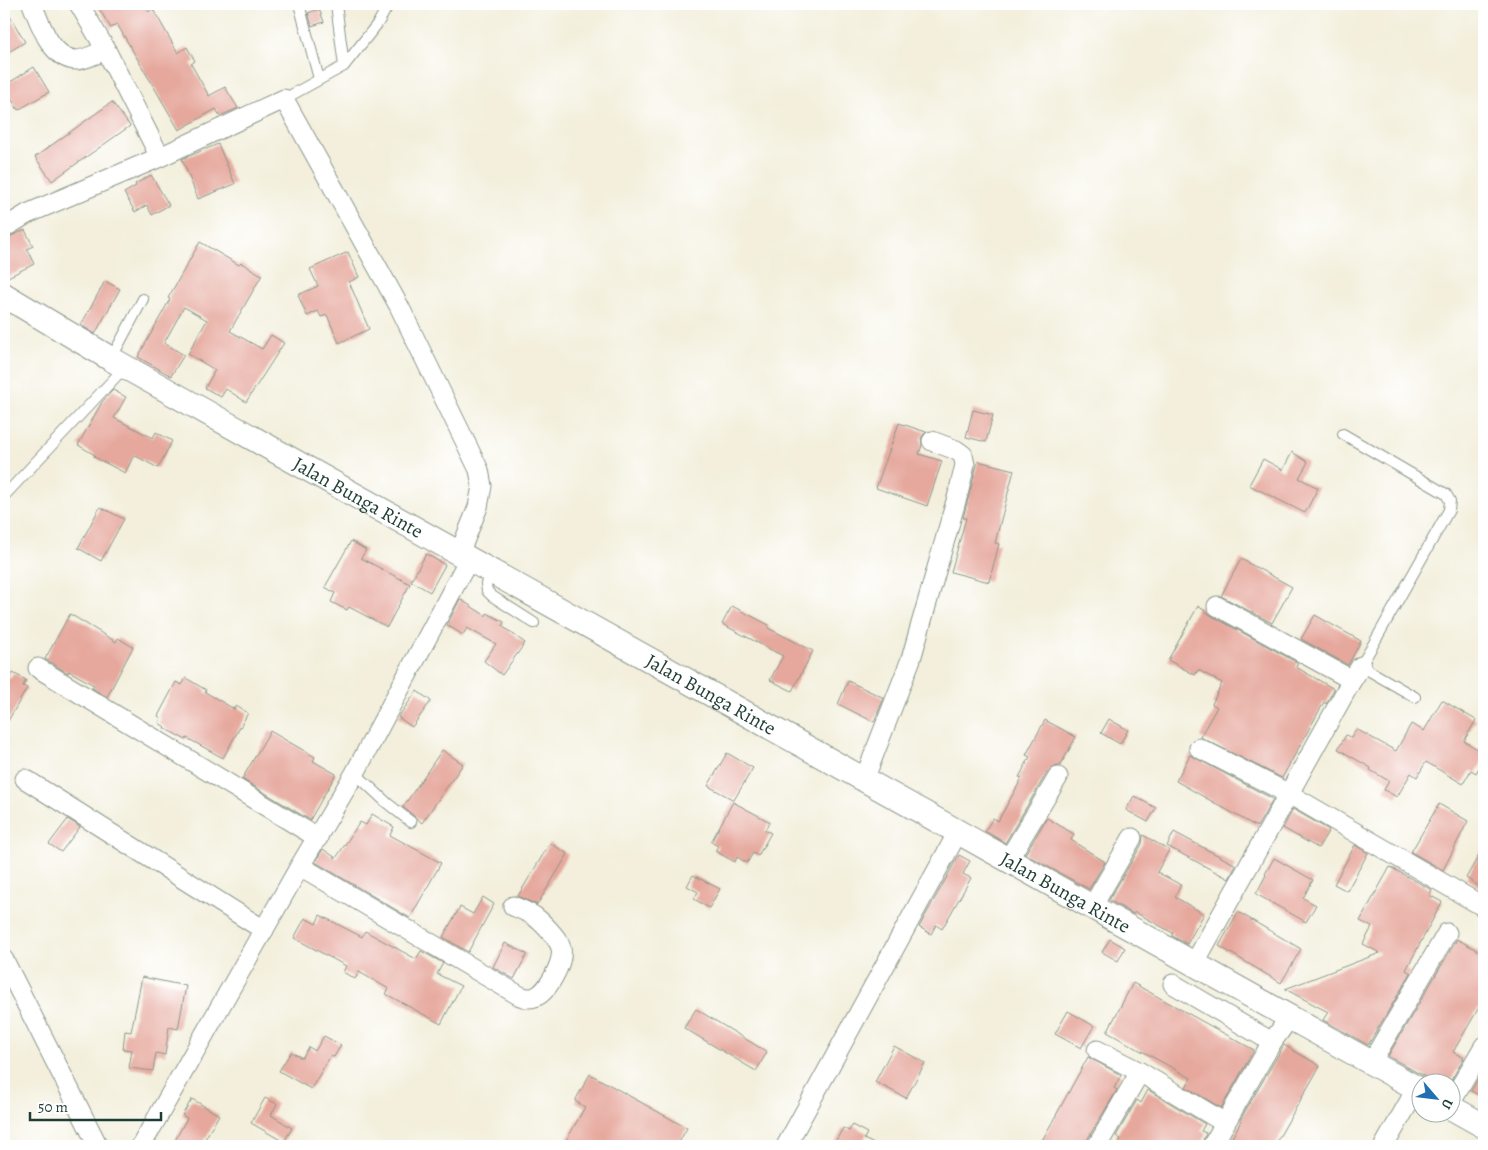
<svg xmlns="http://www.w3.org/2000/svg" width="1488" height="1150" font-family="Alegreya,serif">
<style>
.building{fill:#e6a89d}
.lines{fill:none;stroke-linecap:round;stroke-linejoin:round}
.service-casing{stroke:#899688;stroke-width:12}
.minor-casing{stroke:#899688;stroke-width:21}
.tertiary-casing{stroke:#899688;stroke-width:26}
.service{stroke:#fff;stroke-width:10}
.minor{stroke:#fff;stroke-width:19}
.tertiary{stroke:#fff;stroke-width:24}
.labels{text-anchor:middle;stroke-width:4;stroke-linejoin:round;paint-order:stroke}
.street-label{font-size:20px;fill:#1f3d34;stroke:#fff}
</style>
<rect width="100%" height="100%" fill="#fff"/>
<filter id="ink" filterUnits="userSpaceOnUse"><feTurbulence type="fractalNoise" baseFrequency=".02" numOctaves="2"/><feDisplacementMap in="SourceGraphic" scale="10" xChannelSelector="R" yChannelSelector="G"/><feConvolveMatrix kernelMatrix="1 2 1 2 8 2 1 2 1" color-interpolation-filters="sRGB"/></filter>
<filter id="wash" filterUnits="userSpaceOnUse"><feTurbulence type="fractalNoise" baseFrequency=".0096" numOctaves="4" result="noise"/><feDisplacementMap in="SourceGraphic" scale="20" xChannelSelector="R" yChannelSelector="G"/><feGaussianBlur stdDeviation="1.12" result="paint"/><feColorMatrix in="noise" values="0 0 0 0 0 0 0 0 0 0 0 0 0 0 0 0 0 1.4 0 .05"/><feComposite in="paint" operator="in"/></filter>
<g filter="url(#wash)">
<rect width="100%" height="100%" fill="#f3efdc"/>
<g id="blocks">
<g class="building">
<path d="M96,4H144L149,12L153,9L178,53L187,47L195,61L191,64L209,96L225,87L238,108L220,116L216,109L179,130L117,24L111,28Z"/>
<path d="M4,6L25,42L4,55Z"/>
<path d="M319,9L324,22L312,26L308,13Z"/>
<path d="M34,67L49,92L18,110L4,86Z"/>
<path d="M112,102L130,126L52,181L35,157Z"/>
<path d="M218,144L235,184L198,199L182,159Z"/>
<path d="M151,175L169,205L152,215L147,205L135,212L124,193L136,186L135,184Z"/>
<path d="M25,230L33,246L27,249L34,264L4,279V239Z"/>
<path d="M200,242L239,265L241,263L262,275L230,331L262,349L271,335L284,343L246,402L226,389L221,397L205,388L215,370L188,354L207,320L184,307L164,343L184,355L171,376L138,357L170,299L168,298Z"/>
<path d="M348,252L359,277L349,282L369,329L339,343L327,315L321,317L318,311L307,316L298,295L318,286L310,269Z"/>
<path d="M105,281L120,289L95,334L81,325Z"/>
<path d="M113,390L126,397L114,418L153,438L156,432L172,441L158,468L134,455L125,473L94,457L95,455L78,445L102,402Z"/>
<path d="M973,410L993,415L986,442L966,437Z"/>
<path d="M899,423L926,432L921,438L922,445L919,454L942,461L927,506L876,488Z"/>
<path d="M1292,452L1308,462L1299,478L1318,488L1305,513L1249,485L1263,459L1283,470Z"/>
<path d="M978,461L1014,470L995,543L999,544L989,582L951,572L966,518H963Z"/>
<path d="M100,507L124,519L101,561L78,548Z"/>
<path d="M351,541L366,550L361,558L410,584L387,627L349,607L347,610L331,602L335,593L325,587Z"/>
<path d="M426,554L445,565L430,592L411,581Z"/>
<path d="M1241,559L1292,587L1272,623L1221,596Z"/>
<path d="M460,599L486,616L487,613L504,622L502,626L525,643L502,675L484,661L496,644L467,628L463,635L447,625Z"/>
<path d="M732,606L769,625L768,628L813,651L792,691L770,680L783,656L722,624Z"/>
<path d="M1198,606L1212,616L1298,663L1296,667L1334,689L1326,704L1324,702L1282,778L1200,737L1217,707L1212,704L1222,683L1198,670L1195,675L1168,660Z"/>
<path d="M70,614L116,642L118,638L133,647L107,697L92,688L94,685L69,671L68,673L45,659Z"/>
<path d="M1315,615L1361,641L1348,665L1301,639Z"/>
<path d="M13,673L26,680L23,686L27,688L4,728V674L10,678Z"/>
<path d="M186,678L206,690L205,692L234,709L236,706L248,713L223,758L187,738L186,740L164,728L165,727L159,723L161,718L158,716L176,682L182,685Z"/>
<path d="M848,681L884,698L874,722L838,704Z"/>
<path d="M417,691L431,701L412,727L398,717Z"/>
<path d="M1442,700L1476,720L1464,741L1484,753V759L1476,773L1471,770L1463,784L1426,762L1417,777L1411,773L1397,797L1384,790L1389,781L1370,770L1371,768L1338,749L1346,735L1351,738L1356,729L1396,751L1411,724L1424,731Z"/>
<path d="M1109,719L1128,730L1120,744L1101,733Z"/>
<path d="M1045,720L1076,737L1060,766L1053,767L1048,771L1005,843L985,831L993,818L998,821L1022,778L1019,777L1030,757L1026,755Z"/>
<path d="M270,731L315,757L313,761L336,774L310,820L242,779Z"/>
<path d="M442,750L463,764L422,823L403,807Z"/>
<path d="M727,753L753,768L734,800L708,786Z"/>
<path d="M1190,755L1273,799L1257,827L1176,781Z"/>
<path d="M1134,796L1156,808L1148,822L1126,810Z"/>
<path d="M733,802L770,822L765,830L771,833L758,856L753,853L747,863L737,857L735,862L715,851L718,846L711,842Z"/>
<path d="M1439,804L1468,821L1443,870L1411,852Z"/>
<path d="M1293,809L1329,830L1318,848L1283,828Z"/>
<path d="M372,814L394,827L390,835L441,863L410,918L315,862L323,849L336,858L360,822L366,825Z"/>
<path d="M1047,818L1074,834L1071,840L1105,862L1089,889L1025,854Z"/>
<path d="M68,819L80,827L61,852L49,844Z"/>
<path d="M1174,832L1236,865L1229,879L1167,846Z"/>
<path d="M1143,835L1169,850L1157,872L1181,885L1175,897L1204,914L1187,944L1172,936L1173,933L1135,912L1133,914L1109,900L1142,844Z"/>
<path d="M550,843L568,854L537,905L518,896Z"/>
<path d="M1355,845L1368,853L1347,891L1334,884Z"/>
<path d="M1484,846V889L1466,878Z"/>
<path d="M959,855L970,861L963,874L971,878L942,929L936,925L931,934L919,927Z"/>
<path d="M1274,858L1313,880L1303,898L1316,905L1306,922L1256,894L1266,875L1265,874Z"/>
<path d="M1390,867L1432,890L1429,895L1442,902L1406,970L1411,973L1368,1045L1323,1020L1328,1012L1285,989L1380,953L1363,944L1372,927L1360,921Z"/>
<path d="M693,875L720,889L709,908L694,899L698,892L687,886Z"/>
<path d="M483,897L494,904L468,952L443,937L460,907L473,914Z"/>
<path d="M1238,912L1301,949L1281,983L1219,946Z"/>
<path d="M320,915L362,937L365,931L416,959L421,951L443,963L437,974L461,986L441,1024L386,994L389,989L359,972L355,979L343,972L346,966L294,938L305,918L316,924Z"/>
<path d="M1110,939L1125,948L1118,961L1102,952Z"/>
<path d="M1457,939L1484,954V999L1453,1052L1464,1058L1450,1082H1431L1427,1078L1388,1056Z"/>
<path d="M505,943L527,954L514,979L493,967Z"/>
<path d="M142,977L186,986L178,1029L169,1027L165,1055L156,1053L153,1071L129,1068L132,1050L123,1049L125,1031L131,1032Z"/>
<path d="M1133,983L1254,1050L1221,1108L1186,1087L1191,1078L1107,1032Z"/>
<path d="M696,1009L767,1052L756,1071L684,1028Z"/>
<path d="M1068,1011L1094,1026L1081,1048L1055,1034Z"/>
<path d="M324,1036L341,1045L334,1057L331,1055L311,1089L279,1071L291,1052L302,1058L309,1047L315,1051Z"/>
<path d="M1284,1045L1320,1066L1274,1146H1225L1226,1144L1228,1145L1241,1121L1240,1120Z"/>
<path d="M894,1046L925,1063L906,1098L875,1082Z"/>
<path d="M1088,1057L1121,1075L1114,1088L1117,1090L1087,1140L1086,1146H1039Z"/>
<path d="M1484,1069V1098L1471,1091Z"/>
<path d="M590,1074L687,1128L677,1146H563L585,1107L575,1101Z"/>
<path d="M1148,1090L1205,1124L1201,1131L1206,1133L1201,1146H1117L1121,1139L1116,1136L1137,1100L1141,1103Z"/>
<path d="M265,1098L277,1104L271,1115L292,1128L284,1142L251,1123Z"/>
<path d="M192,1099L219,1115L201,1146H172L187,1118L182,1115Z"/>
<path d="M852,1125L867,1133L864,1139L878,1146H833L843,1128L849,1131Z"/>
</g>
</g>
</g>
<g filter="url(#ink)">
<use href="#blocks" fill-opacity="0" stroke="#899688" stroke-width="1"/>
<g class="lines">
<defs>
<g id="service">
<path d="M299,4L319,79"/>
<path d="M336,4L344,66"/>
<path d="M284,99L344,66L378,23L389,4"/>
<path d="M111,359L143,299"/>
<path d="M1343,434L1446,494L1450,501L1449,510L1361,666L1415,697"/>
<path d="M4,496L125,367"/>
<path d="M490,570L486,584L487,591L492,596L534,623"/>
<path d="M355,773L387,803L411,822"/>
</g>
<g id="minor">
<path d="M32,4C40,23 51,59 76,60C85,60 97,53 106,50"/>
<path d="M160,157L284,99L399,306L479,470L482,486L478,507L459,554"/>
<path d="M4,228L27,214L160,157L106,50L79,4"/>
<path d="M1217,606L1352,680"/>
<path d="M38,668L318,838"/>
<path d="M1199,748L1289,794L1484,907"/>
<path d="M25,779L264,930"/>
<path d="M864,780L911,659L958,494L965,465L963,455L956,450L932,441"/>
<path d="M1008,860L1058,777"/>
<path d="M300,866L520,996C525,998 530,999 535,997C548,992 564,962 561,948C559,939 542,922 534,916C528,912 520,909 513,906"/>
<path d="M1092,907L1132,838"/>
<path d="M4,960L98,1146"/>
<path d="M1194,964L1352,680L1361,666"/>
<path d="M1173,984L1272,1042"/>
<path d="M1097,1050L1140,1072L1225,1123"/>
<path d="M1371,1063L1447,933"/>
<path d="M1450,1104L1484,1046"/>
<path d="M141,1146L300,866L355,773L469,559"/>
<path d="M786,1146L958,832"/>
<path d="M1097,1146L1140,1072"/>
<path d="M1212,1146L1272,1042L1290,1017"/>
<path d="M1384,1146L1417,1088"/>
</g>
<g id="tertiary">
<path id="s1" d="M4,295L111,359L1420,1090"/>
<path d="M1450,1107L1484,1126"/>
</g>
</defs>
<use href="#service" class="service-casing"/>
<use href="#minor" class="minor-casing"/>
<use href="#tertiary" class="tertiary-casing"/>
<use href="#service" class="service"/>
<use href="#minor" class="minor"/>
<use href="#tertiary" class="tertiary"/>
</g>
</g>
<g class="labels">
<g class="street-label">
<text dy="7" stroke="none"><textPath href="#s1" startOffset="408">Jalan Bunga Rinte</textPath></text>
<text dy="7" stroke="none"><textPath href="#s1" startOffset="812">Jalan Bunga Rinte</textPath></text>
<text dy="7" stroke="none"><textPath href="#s1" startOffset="1218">Jalan Bunga Rinte</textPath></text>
</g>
</g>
<rect width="1488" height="1150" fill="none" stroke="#fff" stroke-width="20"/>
<g transform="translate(1436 1098) rotate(118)"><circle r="24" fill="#ffffff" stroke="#a5b1ae"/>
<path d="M0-4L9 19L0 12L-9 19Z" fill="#1f6fb2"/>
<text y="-8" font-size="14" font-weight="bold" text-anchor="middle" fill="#1f3d34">U</text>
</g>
<path d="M30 1112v8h131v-8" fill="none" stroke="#1f3d34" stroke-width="2.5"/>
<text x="38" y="1112" font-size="15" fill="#1f3d34" stroke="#ffffff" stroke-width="4" paint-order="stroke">50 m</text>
</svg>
